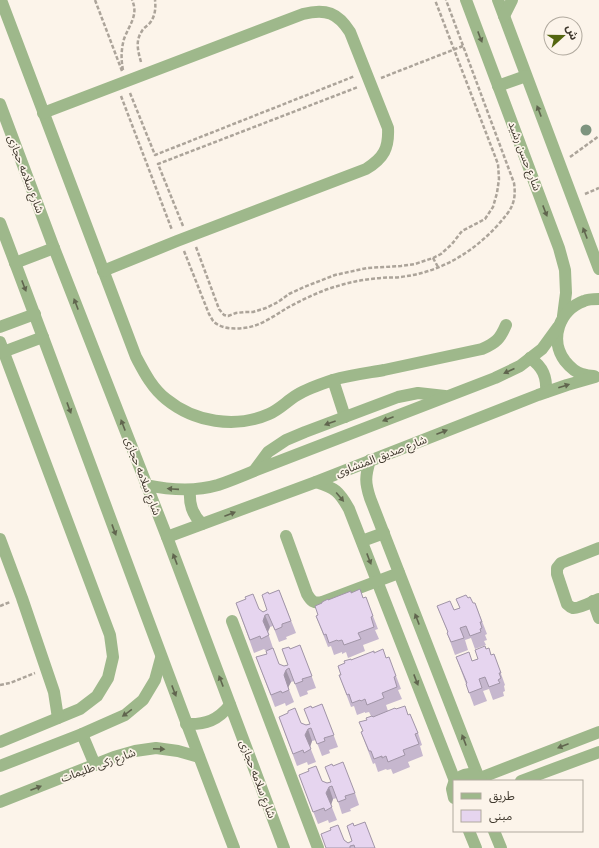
<svg xmlns="http://www.w3.org/2000/svg" width="599" height="848" font-family="Raleway,'Noto Sans Arabic',sans-serif">
<style>
.lines{fill:none;stroke-linecap:round;stroke-linejoin:round}
.path{stroke:#aca49a;stroke-width:2.5;stroke-dasharray:4 2;stroke-linecap:butt}
.minor{stroke:#9eb88b;stroke-width:12}
.tree{fill:#7e947f}
.wall{fill:#c6b7ce}
.shaded-wall{fill:#a195a7}
.building{fill:#e6d5ef;stroke:#a195a7}
.oneway{fill:#60654e}
.labels{text-anchor:middle;stroke-width:3.5;stroke-linejoin:round;paint-order:stroke}
.street-label{font-size:11px;fill:#3f382d;stroke:#fcf4ea}
</style>
<rect width="100%" height="100%" fill="#fcf4ea"/>
<g class="lines">
<g class="path">
<path d="M95,0L122,71"/>
<path d="M141,62C138,51 135,41 142,31C143,28 146,27 149,24C155,17 156,9 155,0"/>
<path d="M123,70C121,60 121,50 124,39C129,25 139,15 132,0"/>
<path d="M381,78L463,46"/>
<path d="M130,93L155,155L355,76"/>
<path d="M121,96L172,230"/>
<path d="M570,157L599,136"/>
<path d="M585,194L599,188"/>
<path d="M183,226L158,164L358,87"/>
<path d="M196,247L219,309L224,315L228,316L236,313L245,312H253L266,308L278,302L289,294L304,287L335,275L367,268L401,266L415,264L433,258L441,254L452,244L462,231L485,219L493,207L497,193L499,179L498,164L435,0"/>
<path d="M184,251L209,314C211,317 212,320 214,322C222,329 234,329 243,328C259,327 274,316 287,308C300,301 314,294 328,289C346,283 363,279 382,278C388,277 394,278 400,277C438,273 471,254 497,226C510,211 517,204 514,183L446,0"/>
<path d="M433,258L438,267"/>
<path d="M0,606L10,602"/>
<path d="M0,685L10,683L35,673"/>
</g>
<g class="minor">
<path d="M1,0L136,357C144,372 152,388 166,399C194,422 235,429 269,414C280,409 287,401 297,395C305,390 324,383 333,380C350,375 367,373 384,370C417,363 449,356 482,349C496,343 500,339 506,325"/>
<path d="M466,0L559,248L565,270L566,293L563,316"/>
<path d="M498,0L599,269"/>
<path d="M504,16L512,0"/>
<path d="M498,86L526,76"/>
<path d="M0,104L54,248L167,537L284,848"/>
<path d="M43,113L303,14C326,8 338,13 350,32L388,128C389,148 384,158 366,169L177,241L103,271"/>
<path d="M0,223C79,431 154,640 234,848"/>
<path d="M15,263L54,248"/>
<path d="M0,327L35,314"/>
<path d="M0,342L110,635L113,657L108,678L97,696L80,709L0,742"/>
<path d="M3,352L43,337"/>
<path d="M530,358C543,367 547,377 546,392"/>
<path d="M594,376C590,376 585,375 582,374C575,372 569,366 565,361C549,340 559,310 584,301C588,299 594,299 599,299"/>
<path d="M333,380L345,417"/>
<path d="M370,460C365,477 365,482 370,498L478,776"/>
<path d="M254,471L268,452L286,440L305,432L398,397L418,393L445,396"/>
<path d="M316,482C335,488 339,491 349,509L455,781"/>
<path d="M146,485C170,490 194,492 218,485C230,481 242,476 254,471L495,378L520,366L542,349L558,327"/>
<path d="M190,490C189,504 192,514 202,524"/>
<path d="M286,536L307,594C311,601 314,604 322,602L399,573"/>
<path d="M167,537L316,482L538,395L567,385L595,377"/>
<path d="M0,539L22,598L54,692L58,718"/>
<path d="M362,541L384,533"/>
<path d="M599,548L561,563L557,568V574L567,604C569,606 570,607 573,608C579,609 593,601 599,599"/>
<path d="M593,601L599,618"/>
<path d="M232,621L318,848"/>
<path d="M186,724C206,725 218,720 230,705"/>
<path d="M82,734L95,765"/>
<path d="M0,766L82,734L125,715L143,700L155,680L161,658"/>
<path d="M480,778L599,732"/>
<path d="M455,781C463,773 473,771 481,780"/>
<path d="M521,781L599,752"/>
<path d="M454,783L452,789L454,798"/>
<path d="M0,802L114,757L135,751L156,748L178,751L199,757"/>
<path d="M469,831L476,848"/>
<path d="M494,831L501,848"/>
</g>
</g>
<circle class="tree" cx="586" cy="130" r="5.5"/>
<g class="wall">
<path d="M279,590L296,633L286,637L287,639L279,642L273,626L270,627L268,633L273,648L266,651L264,649L254,653L236,603L259,609L263,612L267,610L269,594Z"/>
<path d="M351,593L363,598L373,616L378,629L375,630L379,639L363,645L365,651L348,658L346,652L342,654V652L334,655L331,646L328,647L316,616L318,615L322,603L328,600Z"/>
<path d="M468,598L473,603H475L487,634L485,635L487,640L484,641L486,645L475,649L471,638L465,640L468,650L455,655L447,633H448L437,606L454,610L460,608Z"/>
<path d="M300,645L316,688L307,691L308,694L300,697L294,681L291,682L288,687L294,702L286,706L285,703L275,707L256,657L279,664L284,666L288,665L290,649Z"/>
<path d="M486,649L491,655L494,654L505,685L504,686L505,691L503,692L504,696L493,700L489,689L483,691L487,701L474,706L466,684L456,657L472,661L478,659Z"/>
<path d="M374,653L386,658L396,676L401,689L398,690L402,699L386,705L388,711L396,709L408,715L418,733L422,745L420,746L423,756L408,762L410,767L393,774L391,769L387,770L386,769L378,772L375,763L373,764L361,732L363,731L367,720L371,716L369,712L365,713V712L357,715L354,706L351,707L339,675H341L345,663L351,660Z"/>
<path d="M322,704L338,747L329,750L330,753L322,756L316,740L312,741L310,747L316,762L308,765L307,762L297,766L279,717L301,723L306,725L310,724L312,708Z"/>
<path d="M333,766L355,793L359,805L350,809L351,811L342,814L337,798L333,799L331,805L337,820L329,823L328,820L318,824L299,775L322,781L327,783L331,782Z"/>
<path d="M354,826L375,848H326L344,840L348,843L352,841Z"/>
</g>
<g class="shaded-wall">
<path d="M265,615L270,627L267,633L263,621Z"/>
<path d="M286,670L291,682L288,688L284,675Z"/>
<path d="M308,729L312,741L310,747L305,735Z"/>
<path d="M329,787L333,799L331,805L326,793Z"/>
</g>
<g class="building">
<path d="M360,589L363,598L366,597L373,616L371,617L374,627L358,633L361,639L344,645L342,640L338,641L337,640L329,643L326,634L324,635L316,616L318,615L315,606L322,603V602L328,599V600L351,591V593Z"/>
<path d="M279,590L291,621L282,624V627L275,630L268,614L265,615L263,621L269,635L261,639L260,636L250,640L236,603L246,599L245,597L253,594L259,609L263,612L267,610L262,595L268,592L269,594Z"/>
<path d="M466,595L468,598L470,597L473,603H475L482,622H480L482,628L480,629L481,632L470,636L466,626L460,628L464,638L451,642L447,633L448,632L437,606L450,601L454,610L460,608L456,599Z"/>
<path d="M300,645L312,676L302,679L303,681L295,684L289,668L286,670L284,675L289,690L282,693L281,691L271,695L256,657L267,654L266,651L273,648L279,664L284,666L288,665L282,649L289,647L290,649Z"/>
<path d="M485,646L486,649L489,648L491,655L494,654L501,673H499L501,678L498,680L500,683L489,687L485,677L479,679L482,688L469,693L466,684L467,683L456,657L469,652L472,661L478,659L475,650Z"/>
<path d="M383,649L386,658L389,657L396,676L394,677L397,687L382,693L384,698L367,705L365,699L361,701L360,700L352,703L349,694L347,695L339,675H341L338,666L345,663L344,661L351,659V660L374,651V653Z"/>
<path d="M322,704L334,735L324,738L325,741L317,744L311,728L308,729L305,735L311,749L304,753L303,750L293,754L279,717L288,713V711L295,708L301,723L306,725L310,724L304,709L311,706L312,708Z"/>
<path d="M405,706L408,715L410,714L418,733L415,734L419,744L403,750L405,755L388,762L386,756L382,758V756L374,759L371,751H369L361,732L363,731L359,722L367,720L366,718L372,716L373,717L395,708L396,709Z"/>
<path d="M343,762L355,793L345,796L346,799L338,802L332,786L329,787L326,793L332,807L325,811L324,808L313,812L299,775L309,771L308,769L316,766L322,781L327,783L331,782L325,767L332,764L333,766Z"/>
<path d="M365,822L375,848H355L354,845L350,846V848H326L321,834L331,830L330,828L338,825L344,840L348,843L352,841L347,826L353,823L354,826Z"/>
</g>
<defs><path id="oneway-solid" d="M-6-.8H1V-3.2L6.5 0L1 3.2V.8H-6Z"/></defs>
<g class="oneway">
<use href="#oneway-solid" transform="translate(480 37) rotate(69)"/>
<use href="#oneway-solid" transform="translate(539 111) rotate(-111)"/>
<use href="#oneway-solid" transform="translate(545 211) rotate(69)"/>
<use href="#oneway-solid" transform="translate(585 233) rotate(-111)"/>
<use href="#oneway-solid" transform="translate(24 286) rotate(69)"/>
<use href="#oneway-solid" transform="translate(76 304) rotate(-111)"/>
<use href="#oneway-solid" transform="translate(509 371) rotate(156)"/>
<use href="#oneway-solid" transform="translate(564 386) rotate(-18)"/>
<use href="#oneway-solid" transform="translate(69 408) rotate(70)"/>
<use href="#oneway-solid" transform="translate(388 419) rotate(159)"/>
<use href="#oneway-solid" transform="translate(330 423) rotate(160)"/>
<use href="#oneway-solid" transform="translate(123 425) rotate(-111)"/>
<use href="#oneway-solid" transform="translate(442 432) rotate(-21)"/>
<use href="#oneway-solid" transform="translate(173 489) rotate(-176)"/>
<use href="#oneway-solid" transform="translate(340 497) rotate(50)"/>
<use href="#oneway-solid" transform="translate(230 514) rotate(-21)"/>
<use href="#oneway-solid" transform="translate(114 530) rotate(70)"/>
<use href="#oneway-solid" transform="translate(175 559) rotate(-111)"/>
<use href="#oneway-solid" transform="translate(369 559) rotate(69)"/>
<use href="#oneway-solid" transform="translate(417 619) rotate(-111)"/>
<use href="#oneway-solid" transform="translate(416 680) rotate(69)"/>
<use href="#oneway-solid" transform="translate(221 681) rotate(-111)"/>
<use href="#oneway-solid" transform="translate(174 691) rotate(69)"/>
<use href="#oneway-solid" transform="translate(127 713) rotate(144)"/>
<use href="#oneway-solid" transform="translate(464 740) rotate(-111)"/>
<use href="#oneway-solid" transform="translate(563 746) rotate(159)"/>
<use href="#oneway-solid" transform="translate(159 749) rotate(3)"/>
<use href="#oneway-solid" transform="translate(36 788) rotate(-21)"/>
</g>
<g class="labels">
<g class="street-label">
<text transform="translate(525 156) rotate(69)" y="4">شارع حسن رشيد</text>
<text transform="translate(26 174) rotate(69)" y="4">شارع سلامه حجازى</text>
<text transform="translate(381 456) rotate(-21)" y="4">شارع صديق المنشاوى</text>
<text transform="translate(143 476) rotate(69)" y="4">شارع سلامه حجازى</text>
<text transform="translate(98 765) rotate(-20)" y="4">شارع زكى طليمات</text>
<text transform="translate(258 779) rotate(69)" y="4">شارع سلامه حجازى</text>
</g>
</g>
<rect x="453" y="780" width="130" height="52" fill="#fcf4ea" stroke="#b0a99e"/>
<rect x="461" y="793" width="20" height="6" fill="#9eb88b" stroke="#b0a99e"/>
<text x="489" y="800" font-size="12" fill="#3f382d">طريق</text>
<rect x="461" y="810" width="20" height="12" fill="#e6d5ef" stroke="#b0a99e"/>
<text x="489" y="820" font-size="12" fill="#3f382d">مبنى</text>
<g transform="translate(563 36) rotate(69)"><circle r="19" fill="#fcf4ea" stroke="#b0a99e"/>
<path d="M0-3L7 15L0 10L-7 15Z" fill="#546610"/>
<text y="-6" font-size="11" font-weight="bold" text-anchor="middle" fill="#3f382d">ش</text>
</g>
</svg>
